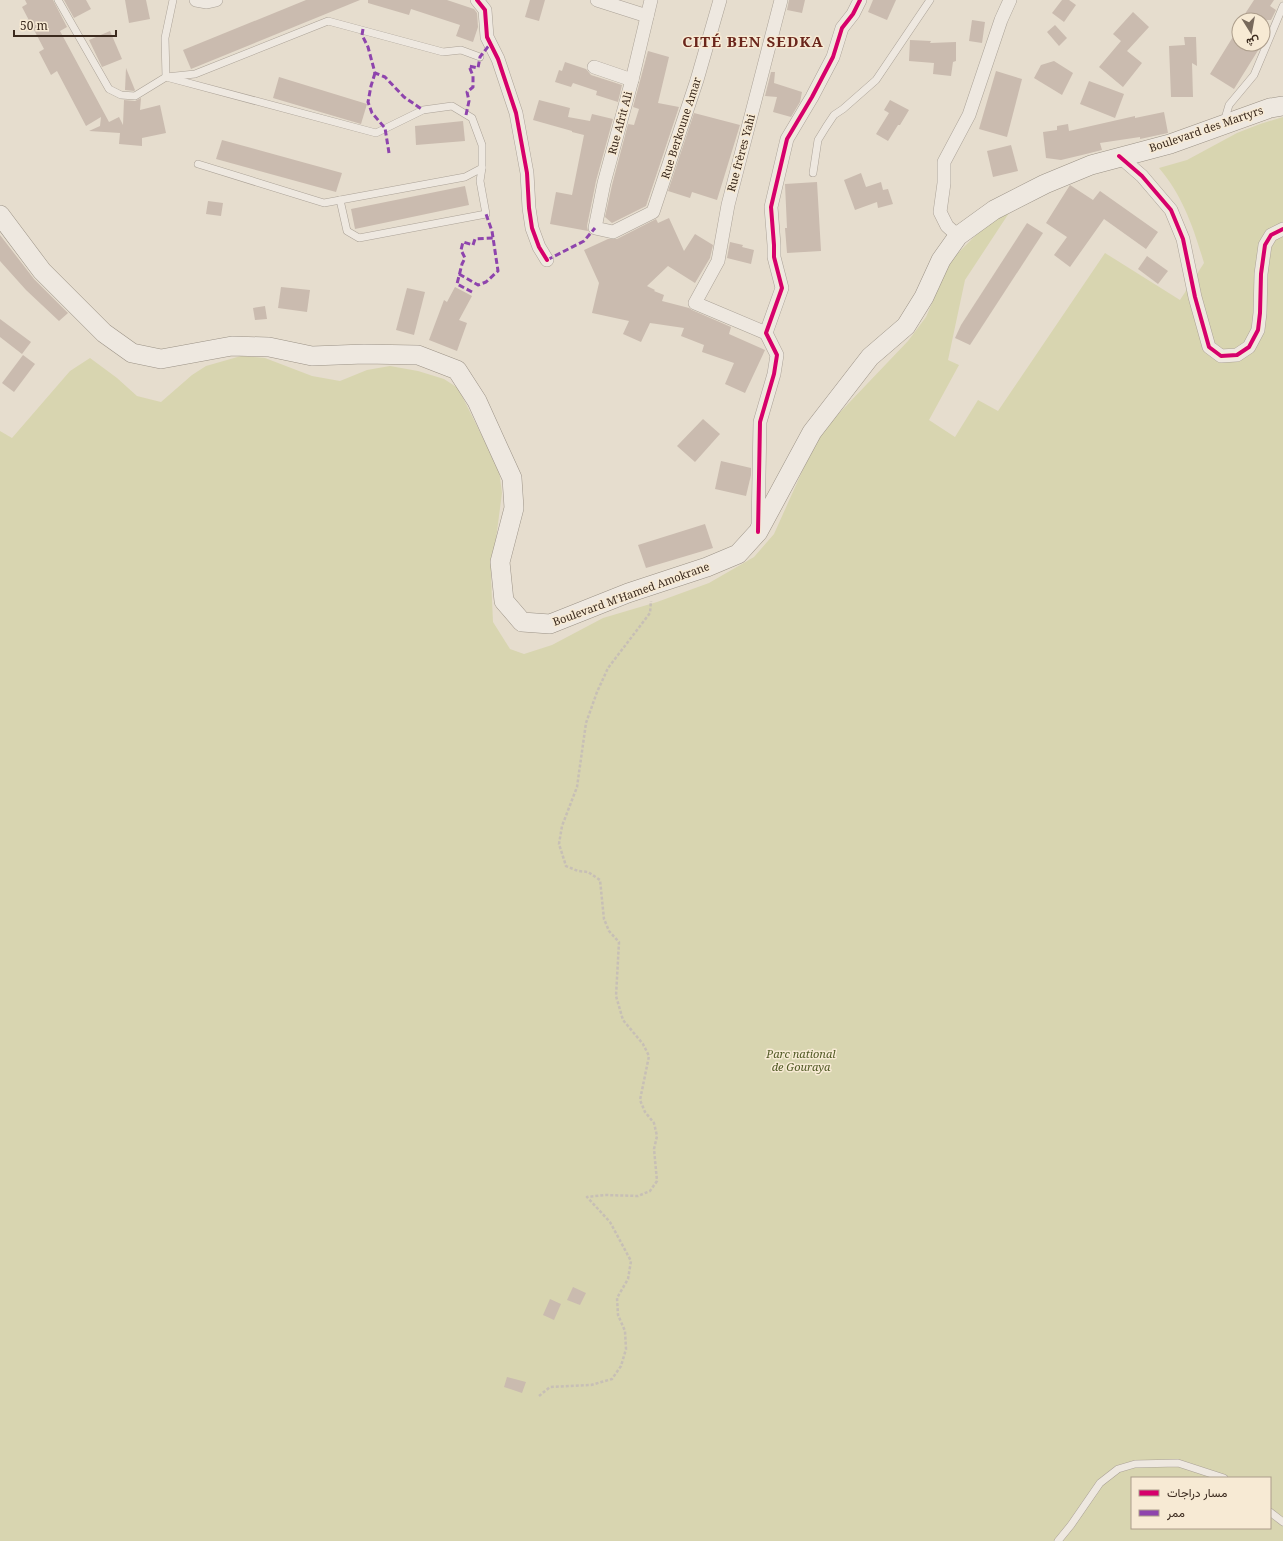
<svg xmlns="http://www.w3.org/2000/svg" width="1283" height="1541" font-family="'Noto Serif',Vazirmatn,serif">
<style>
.green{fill:#d8d5b0;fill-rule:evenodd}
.building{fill:#cabbaf}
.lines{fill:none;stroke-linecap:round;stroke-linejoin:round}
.service-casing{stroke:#aba297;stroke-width:8}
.minor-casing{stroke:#aba297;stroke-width:14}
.secondary-casing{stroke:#9b9286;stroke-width:20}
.path{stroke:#c7bfb6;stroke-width:2.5;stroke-dasharray:3 2;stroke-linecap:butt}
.service{stroke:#eee8e0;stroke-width:7}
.minor{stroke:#eee8e0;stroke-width:13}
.secondary{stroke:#eee8e0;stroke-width:19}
.quiet{stroke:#8e44ad;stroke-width:3;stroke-dasharray:6 3;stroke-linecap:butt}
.cycleway-casing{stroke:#f7ead4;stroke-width:6}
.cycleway{stroke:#d6006c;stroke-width:4}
.labels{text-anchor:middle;stroke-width:3;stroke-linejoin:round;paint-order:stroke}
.street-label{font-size:11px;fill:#3b2a1e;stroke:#f7ead4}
.park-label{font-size:11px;font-style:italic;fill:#505924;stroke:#f7ead4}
.district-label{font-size:15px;font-weight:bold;letter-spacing:1px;fill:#6a251b;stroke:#f7ead4}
</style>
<rect width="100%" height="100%" fill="#e6ddce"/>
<path class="green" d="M1283,117V1541H0V431L12,438L70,371L90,358L117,378L137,396L161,402L192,375L206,366L241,356L265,358L312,376L340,381L367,370L390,366L418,371L444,379L458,388L499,470L502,493L491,577L493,622L510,649L524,654L552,645L603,618L657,602L709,583L754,557L774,534L805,465L825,428L908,341L926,317L950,261L988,223L1009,213L965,280L948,360L959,365L929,420L955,437L978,400L998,411L1105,253L1180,300L1204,263C1194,229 1183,196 1159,168L1187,160L1237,133L1260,124ZM1132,1478H1270V1528H1132Z"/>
<g class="building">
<path d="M25,0H53L67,27L60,31L109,122L119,117L123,125L124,100L135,101L141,98L140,110L160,105L166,133L142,138V146L119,144L120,133L89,131L100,126L101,117L86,126L57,71L51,75L39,52L44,49L22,7L27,4Z"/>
<path d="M64,0H86L91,9L74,18Z"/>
<path d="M125,0H146L150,19L129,23Z"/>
<path d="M306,0H360L191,69L183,50Z"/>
<path d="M368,0H447L474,9L477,13L478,27L473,42L456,36L460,25L411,9L409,15L368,3Z"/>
<path d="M530,0H545L539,21L525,17Z"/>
<path d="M789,0H805L802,13L787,10Z"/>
<path d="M873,0H896L887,20L868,12Z"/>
<path d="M1062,0H1069L1076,5L1064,22L1052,13Z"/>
<path d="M1254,0H1274L1270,6L1276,10L1271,20H1241Z"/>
<path d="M1133,12L1149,27L1127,51L1142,63L1123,87L1099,67L1121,41L1113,34Z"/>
<path d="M972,20L985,22L982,43L969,41Z"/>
<path d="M1055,25L1067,38L1059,46L1047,32Z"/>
<path d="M1239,27V44H1262L1234,89L1210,74Z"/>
<path d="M110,31L122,59L102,67L89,40Z"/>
<path d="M1184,37H1196L1197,66L1192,63L1193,97H1171L1169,46L1185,45Z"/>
<path d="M910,40L931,41L930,43L956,42V61L953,62L951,76L933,74L934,63L909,61Z"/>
<path d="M648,51L669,57L658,103L679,107L646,206L612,223L605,217L612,185L628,124L634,125L639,109L633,107Z"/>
<path d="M1054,61L1073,73L1062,95L1034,78L1041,65Z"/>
<path d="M565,62L586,69L591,75L622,85L618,102L596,95L597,91L573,83L571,87L555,82L559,70L562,71Z"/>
<path d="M126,68L135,90L134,91L125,90Z"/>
<path d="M996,71L1022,79L1007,137L979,129Z"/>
<path d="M771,72H775L774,83L802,92L800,102L791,117L773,112L777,97L765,96Z"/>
<path d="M279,77L367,104L361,124L273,98Z"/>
<path d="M1089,81L1124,94L1115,118L1080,104Z"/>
<path d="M539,100L570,108L568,117L590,121L592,114L613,119L596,181L587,226L588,231L550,224L556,192L572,195L584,135L572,132V131L533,120Z"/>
<path d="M890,100L909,110L900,125H898L888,141L876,134L889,113L884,110Z"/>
<path d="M1164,112L1168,133L1140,139V137L1100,143L1102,150L1082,155L1061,160L1046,158L1043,132L1057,130V126L1068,124L1069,131L1135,116V118Z"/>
<path d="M694,113L740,125L717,200L692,192L690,198L668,191Z"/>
<path d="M463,121L465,141L416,145L415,126Z"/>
<path d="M222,140L342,173L336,192L216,159Z"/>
<path d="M1011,145L1018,171L993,177L987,151Z"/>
<path d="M861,173L866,187L881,182L883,190L888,189L893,204L878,208L877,202L855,210L844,180Z"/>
<path d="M817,182L821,251L787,253L785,228H787L785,184Z"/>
<path d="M1070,185L1093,200L1100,191L1158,232L1146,249L1104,219L1070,267L1054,255L1067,237L1046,223Z"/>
<path d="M465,186L469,205L355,229L351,209Z"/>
<path d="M208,201L223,203L221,216L206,214Z"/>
<path d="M669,218L684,251L695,234L713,245L710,258L695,283L668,266L647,286L655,290L654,291L664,295L662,301L689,308L692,310L731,327L729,334L765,350L745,393L725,384L734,363L702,352L704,345L681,336L684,328L650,323L641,342L623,334L629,321L592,313L599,283L584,250L608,239H617L656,219L658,223Z"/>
<path d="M1027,223L1043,233L970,345L955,338L961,325Z"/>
<path d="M0,235L34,279L68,313L59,321L26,290L0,261Z"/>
<path d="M730,242L743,245L742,247L754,250L751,264L727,258Z"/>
<path d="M1147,256L1168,271L1158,284L1138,269Z"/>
<path d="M281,287L310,290L307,312L278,308Z"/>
<path d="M455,287L472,296L459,320L467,323L457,351L429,340L444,300L447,302Z"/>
<path d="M407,288L425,292L414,335L396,330Z"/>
<path d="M265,306L267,319L255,320L253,308Z"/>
<path d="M0,319L31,342L22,354L0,337Z"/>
<path d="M23,355L35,364L14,392L2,383Z"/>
<path d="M703,419L720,434L695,462L677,446Z"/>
<path d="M721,461L751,468V475L746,496L715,489Z"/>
<path d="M705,524L713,548L646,568L638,545Z"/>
<path d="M573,1287L586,1293L580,1305L567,1300Z"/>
<path d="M550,1299L561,1304L554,1320L543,1315Z"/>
<path d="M507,1377L526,1382L522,1393L504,1387Z"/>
</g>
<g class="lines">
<defs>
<g id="service">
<path d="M58,0L109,89L121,95L135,96L166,77L195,74L328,21L443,52L461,50L480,57"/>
<path d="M173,0L165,38L166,77L376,133L423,110L452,106L472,118L482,145V168L465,177L324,203L198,164"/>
<path d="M1224,122L1229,105L1254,75L1283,6"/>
<path d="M813,173L818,140L826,127L834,115L843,109L876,80L930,0"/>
<path d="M340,200L347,231L359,238L486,214L480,181L482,168"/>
<path d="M1270,1512L1283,1522"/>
<path d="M1058,1541L1071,1525L1100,1483L1118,1469L1135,1464L1178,1463L1224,1478"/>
</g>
<g id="minor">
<path d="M196,0L207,2L216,0"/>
<path d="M477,0L485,10L487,37L498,59L516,113L527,173L529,208L532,228L539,247L547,260"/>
<path d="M597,0L647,16"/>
<path d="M651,0L632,80L604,183L595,228L613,232L653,212L697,80L720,0"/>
<path d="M594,67L632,80"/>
<path d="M1119,156L1142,176L1171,210L1183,239L1195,297L1209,347L1221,356L1237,355L1249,347L1258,330L1260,313L1261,274L1265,245L1271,235L1283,229"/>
<path d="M958,236L947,226L940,212L944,183V162L969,115L1001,20L1010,0"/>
<path d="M766,333L695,303L718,261L728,205L781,0"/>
<path d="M758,528L760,422L774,374L777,355L766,333L782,288L774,257V245L771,207L787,139L812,97L833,57L842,28L853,14L860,0"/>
</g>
<path id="secondary" d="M0,215L42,271L104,333L132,353L161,359L232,346L269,347L312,356L364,354L418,355L457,370L477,401L512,478L514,508L500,562L504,601L522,622L550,624L628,593L707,567L738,554L758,532L812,432L870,357L906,326L924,297L941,260L958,236L994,210L1045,184L1091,165L1170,144L1270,108L1283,106"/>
</defs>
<use href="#service" class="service-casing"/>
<use href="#minor" class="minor-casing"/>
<use href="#secondary" class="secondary-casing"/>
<path class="path" d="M539,1396L550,1387L591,1385L612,1379L621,1366L626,1349L625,1331L618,1315L617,1298L628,1279L631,1261L610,1222L587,1197L605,1195L638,1196L650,1191L657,1181L654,1149L657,1136L654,1123L645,1112L640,1100L649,1056L643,1044L623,1020L616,996L619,942L609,931L604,919L600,880L588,872L578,871L566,866L559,844L562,826L577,787L586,723L597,692L608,668L650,613L651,601"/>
<use href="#service" class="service"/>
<use href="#minor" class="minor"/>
<use href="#secondary" class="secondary"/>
<g class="quiet">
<path d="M363,29L362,35L368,47L375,73L385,77L404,97L423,110"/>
<path d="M375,73L371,86L368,102L372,113L385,128L389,153"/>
<path d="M466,115L469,101L467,92L473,87V76L469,66L478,68L480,57L490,44"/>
<path d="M547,260L584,241L595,228"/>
<path d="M459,274L478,285L486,282L498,271L492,231L486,214"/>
<path d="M472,292L457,284L462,264L465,258L461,250L463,242L473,245L475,239L493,238"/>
</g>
<defs>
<g id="cycleway">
<path d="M477,0L485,10L487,37L498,59L516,113L527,173L529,208L532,228L539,247L547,260"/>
<path d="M1119,156L1142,176L1171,210L1183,239L1195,297L1209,347L1221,356L1237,355L1249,347L1258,330L1260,313L1261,274L1265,245L1271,235L1283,229"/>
<path d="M758,532L760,422L774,374L777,355L766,333L782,288L774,257V245L771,207L787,139L812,97L833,57L842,28L853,14L860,0"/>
</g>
</defs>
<use href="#cycleway" class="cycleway-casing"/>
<use href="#cycleway" class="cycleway"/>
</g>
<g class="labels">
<g class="street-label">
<text transform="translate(620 123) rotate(-75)" y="4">Rue Afrit Ali</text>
<text transform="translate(681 128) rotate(-72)" y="4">Rue Berkoune Amar</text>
<text transform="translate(1206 129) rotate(-19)" y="4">Boulevard des Martyrs</text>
<text transform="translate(741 153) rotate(-75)" y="4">Rue frères Yahi</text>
<text transform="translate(631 594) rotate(-20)" y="4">Boulevard M'Hamed Amokrane</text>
</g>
<g class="park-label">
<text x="801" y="1058">Parc national<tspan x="801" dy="13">de Gouraya</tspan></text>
</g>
<g class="district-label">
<text x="753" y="47">CITÉ BEN SEDKA</text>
</g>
</g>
<rect x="1131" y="1477" width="140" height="52" fill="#f7ead4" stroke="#ac9d8b"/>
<rect x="1139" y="1490" width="20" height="6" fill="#d6006c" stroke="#ac9d8b"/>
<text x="1167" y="1497" font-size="12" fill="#3b2a1e">مسار دراجات</text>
<rect x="1139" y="1510" width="20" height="6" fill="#8e44ad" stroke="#ac9d8b"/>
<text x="1167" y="1517" font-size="12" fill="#3b2a1e">ممر</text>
<g transform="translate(1251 32) rotate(169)"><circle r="19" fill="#f7ead4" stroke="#ac9d8b"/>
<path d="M0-3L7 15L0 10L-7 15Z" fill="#77695c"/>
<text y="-6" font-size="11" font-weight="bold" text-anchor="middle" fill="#3b2a1e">ش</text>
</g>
<path d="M14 30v6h102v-6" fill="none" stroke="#3b2a1e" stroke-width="2"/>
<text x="20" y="30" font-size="12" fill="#3b2a1e" stroke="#f7ead4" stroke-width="3" paint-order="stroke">50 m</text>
</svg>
